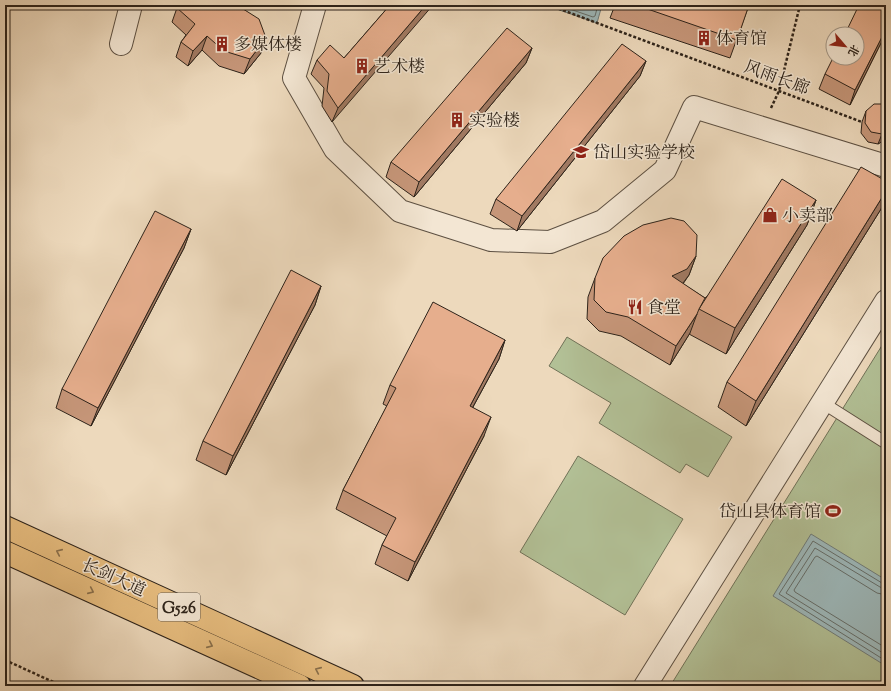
<svg xmlns="http://www.w3.org/2000/svg" width="891" height="691" font-family="'Sorts Mill Goudy','Noto Serif SC',serif">
<style>
.green{fill:#b2c096;stroke:#707258}
.water{fill:#9db8ba;stroke:#707c7a}
.lines{fill:none;stroke-linecap:round;stroke-linejoin:round}
.shore{stroke:#656e6a;stroke-width:1}
.service-casing{stroke:#5d5042;stroke-width:13}
.minor-casing{stroke:#5d5042;stroke-width:24}
.tertiary-casing{stroke:#5d5042;stroke-width:24}
.trunk-casing{stroke:#2d231a;stroke-width:24}
.path{stroke:#2d231a;stroke-width:2.5;stroke-dasharray:3 2;stroke-linecap:butt}
.service{stroke:#f3e6d3;stroke-width:11}
.minor{stroke:#f3e6d3;stroke-width:22}
.tertiary{stroke:#f3e6d3;stroke-width:22}
.trunk{stroke:#e6bc7e;stroke-width:22}
.wall{fill:#c69679;stroke:#2d231a}
.shaded-wall{fill:#a17a63;stroke:#2d231a}
.building{fill:#e6ae8d;stroke:#2d231a}
.oneway{stroke:#8a704c}
.labels{text-anchor:middle;stroke-width:3;stroke-linejoin:round;paint-order:stroke}
.shield{fill:#f3e6d3;stroke:#685e52;stroke-width:1}
.shield-label{font-size:16px;font-weight:bold;fill:#2d231a}
.poi-label{font-size:17px;fill:#2d231a;stroke:#f3e6d3;text-anchor:start}
.street-label{font-size:17px;fill:#2d231a;stroke:#f3e6d3}
</style>
<rect width="100%" height="100%" fill="#edd9bc"/>
<filter id="stains"><feTurbulence type="fractalNoise" baseFrequency=".005" numOctaves="4"/><feColorMatrix values="0 0 0 0 .2 0 0 0 0 .09 0 0 0 0 .02 0 0 0 .5 -.17"/></filter>
<radialGradient id="worn" r=".72"><stop offset=".6" stop-color="#630" stop-opacity="0"/><stop offset="1" stop-color="#630" stop-opacity=".3"/></radialGradient>
<g class="green">
<path d="M567,337L732,437L708,477L686,464L680,473L599,423L611,403L549,366Z"/>
<path d="M886,339V686H671L672,683Z"/>
<path d="M578,456L683,519L625,615L520,552Z"/>
</g>
<g class="water">
<path d="M545,5H602L597,23Z"/>
<path d="M811,534L886,580V666L773,596Z"/>
</g>
<g class="lines">
<g class="shore">
<path d="M558,5L593,17L595,16L598,5"/>
<path d="M886,584L882,583L813,541L779,594L886,661"/>
<path d="M886,589L880,587L815,548L786,593L886,655"/>
<path d="M886,595L877,593L817,556L815,557L794,590L795,592L886,648"/>
</g>
<defs>
<path id="service" d="M823,403L886,443"/>
<g id="minor">
<path d="M315,5L294,78L335,149L400,211L491,240L550,242L603,221L665,170L694,107L886,166"/>
<path d="M121,44L131,5"/>
</g>
<path id="tertiary" d="M645,686L886,301"/>
<g id="trunk">
<path d="M5,527L353,686"/>
<path d="M5,552L300,686"/>
</g>
</defs>
<use href="#service" class="service-casing"/>
<use href="#minor" class="minor-casing"/>
<use href="#tertiary" class="tertiary-casing"/>
<use href="#trunk" class="trunk-casing"/>
<g class="path">
<path d="M549,5L862,122"/>
<path d="M771,108L779,91L800,5"/>
<path d="M5,660L62,686"/>
</g>
<use href="#service" class="service"/>
<use href="#minor" class="minor"/>
<use href="#tertiary" class="tertiary"/>
<use href="#trunk" class="trunk"/>
</g>
<g class="wall">
<path d="M178,5H249L245,10L266,38L261,53L244,74L219,66L202,50L188,66L176,57L181,42L186,35L172,22Z"/>
<path d="M390,5L332,122L322,106L324,88L311,74L317,60L344,58Z"/>
<path d="M615,5H749L730,58L610,18Z"/>
<path d="M886,33L850,105L819,89L825,74Z"/>
<path d="M532,48L526,63L414,197L386,177L391,162Z"/>
<path d="M646,61L640,76L517,231L490,214L496,199Z"/>
<path d="M886,104V139L878,144L868,142L861,133L862,122L866,111Z"/>
<path d="M816,200L807,225L726,354L689,334L690,333L670,365L621,336L599,331L587,319L588,297L595,278L696,256L689,275L683,284L705,298Z"/>
<path d="M881,209L746,426L718,407L727,382Z"/>
<path d="M191,229L184,248L91,426L56,408L62,389Z"/>
<path d="M321,286L315,305L226,475L196,460L203,441Z"/>
<path d="M505,340L499,359L473,407L484,436L408,581L375,564L382,545L387,536L336,509L343,490L387,406L383,404L390,385Z"/>
</g>
<g class="shaded-wall">
<path d="M242,5H249L235,22L240,7Z"/>
<path d="M426,5H433L332,122L338,108Z"/>
<path d="M886,29V33L850,105L855,90Z"/>
<path d="M207,36L202,50L188,66L193,51Z"/>
<path d="M266,38L261,53L244,74L250,59Z"/>
<path d="M532,48L526,63L414,197L419,182Z"/>
<path d="M646,61L640,76L517,231L522,216Z"/>
<path d="M886,131V139L878,144L882,134Z"/>
<path d="M886,191V196L881,209L746,426L756,401Z"/>
<path d="M816,200L807,225L726,354L735,328Z"/>
<path d="M191,229L184,248L91,426L98,408Z"/>
<path d="M696,256L689,275L680,287L672,276Z"/>
<path d="M321,286L315,305L226,475L233,456Z"/>
<path d="M697,314L690,333L670,365L676,346Z"/>
<path d="M505,340L499,359L463,425L470,406Z"/>
<path d="M491,417L484,436L408,581L415,562Z"/>
</g>
<g class="building">
<path d="M178,5H242L240,7L259,19L266,38L250,59L224,51L207,36L193,51L181,42L195,24L177,8Z"/>
<path d="M390,5H426L338,108L327,91L329,74L317,60L330,45L344,58Z"/>
<path d="M636,5H749L737,40Z"/>
<path d="M859,5H886V29L855,90L825,74L833,58H857V34H845Z"/>
<path d="M507,28L532,48L419,182L391,162Z"/>
<path d="M622,44L646,61L522,216L496,199Z"/>
<path d="M874,104H886V131L882,134L871,132L865,123L866,111Z"/>
<path d="M861,167L886,181V191L756,401L727,382Z"/>
<path d="M782,179L816,200L735,328L699,309Z"/>
<path d="M155,211L191,229L98,408L62,389Z"/>
<path d="M671,218L684,221L697,235L696,256L687,269L672,276L705,298L699,309L697,314L676,346L628,317L606,312L594,300L595,278L603,258L624,236L643,225Z"/>
<path d="M291,270L321,286L233,456L203,441Z"/>
<path d="M433,302L505,340L470,406L491,417L415,562L382,545L396,518L343,490L396,388L390,385Z"/>
</g>
<defs><path id="oneway-chevron" d="M-2-3.5L2.5 0L-2 3.5" fill="none" stroke-width="1.6" stroke-linecap="round" stroke-linejoin="round"/></defs>
<g class="oneway">
<use href="#oneway-chevron" transform="translate(59 552) rotate(-156)"/>
<use href="#oneway-chevron" transform="translate(91 591) rotate(24)"/>
<use href="#oneway-chevron" transform="translate(210 645) rotate(24)"/>
<use href="#oneway-chevron" transform="translate(318 670) rotate(-156)"/>
</g>
<defs>
<symbol id="building-bare" viewBox="-9 -9 18 18"><path d="M-4-6H4V6H1V3H-1V6H-4ZM-2.5-4.3h1.7v1.8h-1.7ZM.8-4.3h1.7v1.8H.8ZM-2.5-1h1.7V.8h-1.7ZM.8-1h1.7V.8H.8Z" fill="#8f2418" stroke="#f3e6d3" stroke-width="2.5" paint-order="stroke"/></symbol>
<symbol id="school-bare" viewBox="-9 -9 18 18"><path d="M0-5L7-2L0 1L-7-2ZM-4 1L0 2.5L4 1V4Q0 6-4 4Z" fill="#8f2418" stroke="#f3e6d3" stroke-width="2.5" paint-order="stroke"/></symbol>
<symbol id="shop-bare" viewBox="-9 -9 18 18"><path d="M-5-2.5h2.3a2.7 3.5 0 0 1 5.4 0H5L5.5 6h-11ZM-1.5-2.5h3a1.5 2.3 0 0 0-3 0Z" fill="#8f2418" stroke="#f3e6d3" stroke-width="2.5" paint-order="stroke"/></symbol>
<symbol id="restaurant-bare" viewBox="-9 -9 18 18"><path d="M-5-6h1v4h1v-4h1v4h1v-4h1v5L-1.5 .5V6h-2V.5L-5-1ZM5-6V6H3V1.5H1.5Q1.5-4 5-6Z" fill="#8f2418" stroke="#f3e6d3" stroke-width="2.5" paint-order="stroke"/></symbol>
<symbol id="stadium-bare" viewBox="-9 -9 18 18"><path d="M0-5a6.5 5 0 1 0 0 10a6.5 5 0 1 0 0-10ZM-3.5-1.8h7v3.6h-7Z" fill="#8f2418" stroke="#f3e6d3" stroke-width="2.5" paint-order="stroke"/></symbol>
</defs>
<g fill-rule="evenodd">
<use href="#building-bare" x="693" y="27" width="22" height="22"/>
<use href="#building-bare" x="211" y="33" width="22" height="22"/>
<use href="#building-bare" x="351" y="55" width="22" height="22"/>
<use href="#building-bare" x="446" y="109" width="22" height="22"/>
<use href="#school-bare" x="570" y="141" width="22" height="22"/>
<use href="#shop-bare" x="759" y="204" width="22" height="22"/>
<use href="#restaurant-bare" x="624" y="296" width="22" height="22"/>
<use href="#stadium-bare" x="822" y="500" width="22" height="22"/>
</g>
<g class="labels">
<rect class="shield" x="158" y="593" width="42" height="28" rx="3"/>
<g class="shield-label">
<text x="179" y="613">G526</text>
</g>
<g class="poi-label">
<text x="716" y="44">体育馆</text>
<text x="234" y="50">多媒体楼</text>
<text x="374" y="72">艺术楼</text>
<text x="469" y="126">实验楼</text>
<text x="593" y="158">岱山实验学校</text>
<text x="782" y="221">小卖部</text>
<text x="647" y="313">食堂</text>
<text x="821" y="517" text-anchor="end">岱山县体育馆</text>
</g>
<g class="street-label">
<text transform="translate(777 77) rotate(20)" y="6">风雨长廊</text>
<text transform="translate(114 577) rotate(24)" y="6">长剑大道</text>
</g>
</g>
<rect width="891" height="691" fill="none" stroke="#edd9bc" stroke-width="20"/>
<rect x="6" y="6" width="879" height="679" fill="none" stroke="#2d231a" stroke-width="2"/>
<rect x="10" y="10" width="871" height="671" fill="none" stroke="#2d231a"/>
<g transform="translate(845 46) rotate(118)"><circle r="19" fill="#f3e6d3" stroke="#a49889"/>
<path d="M0-3L7 15L0 10L-7 15Z" fill="#8f2418"/>
<text y="-6" font-size="11" font-weight="bold" text-anchor="middle" fill="#2d231a">北</text>
</g>
<rect width="100%" height="100%" filter="url(#stains)"/>
<rect width="100%" height="100%" fill="url(#worn)"/>
</svg>
